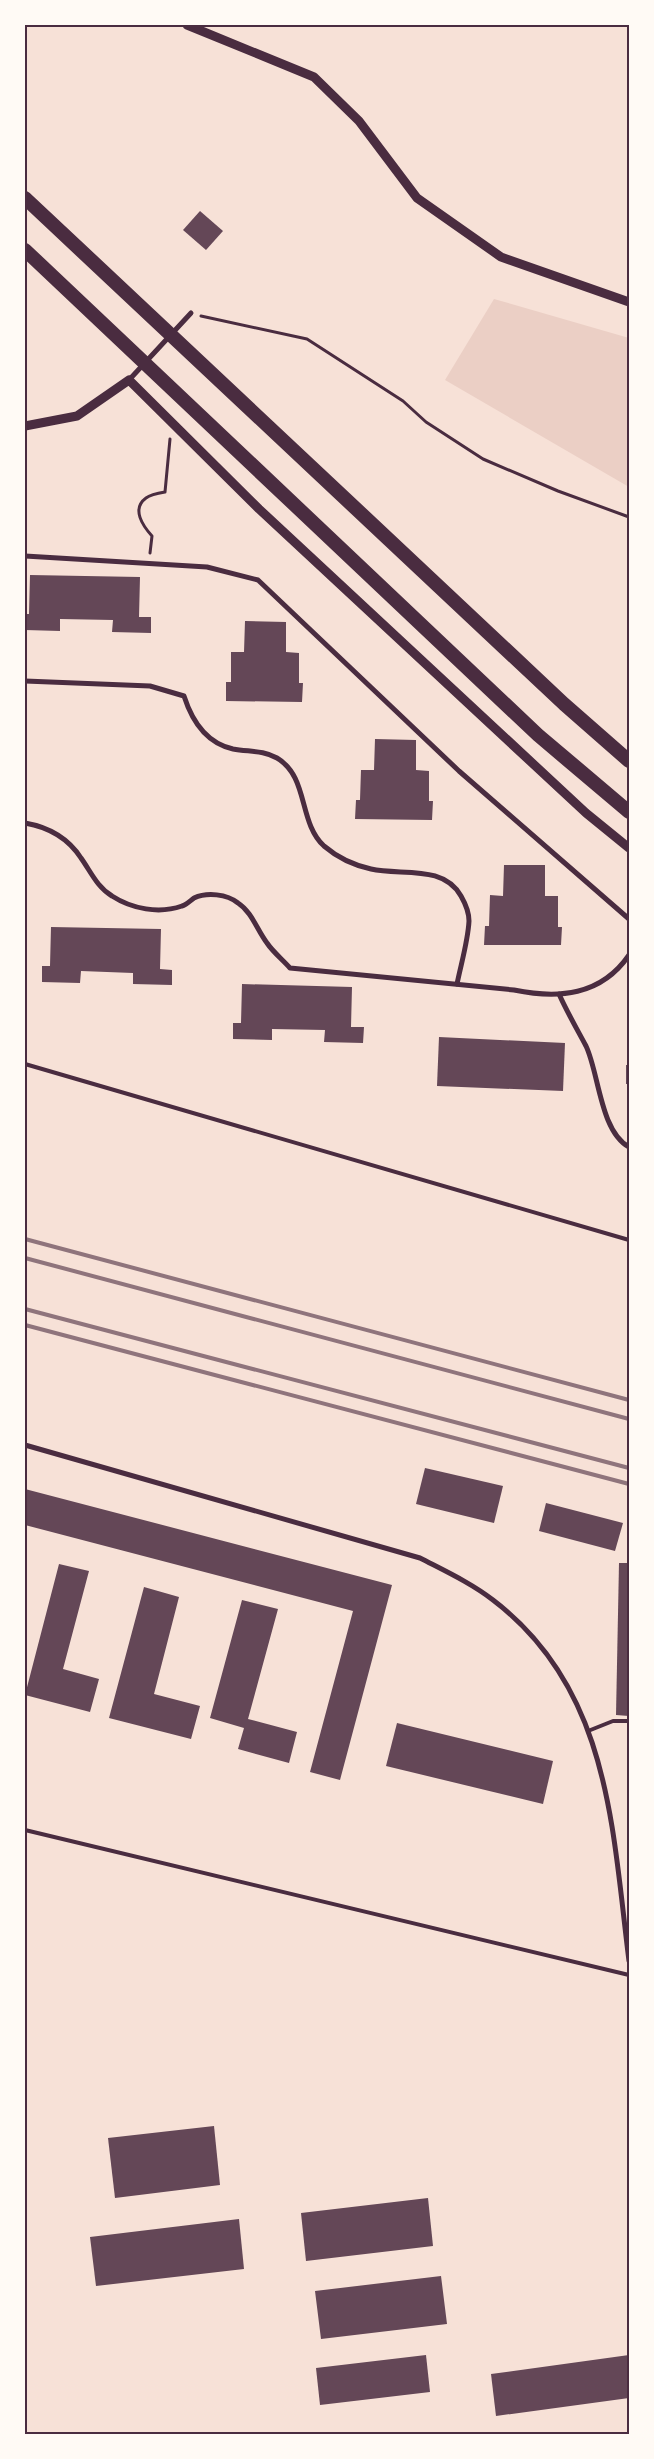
<svg xmlns="http://www.w3.org/2000/svg" width="654" height="2459" font-family="'Nunito Sans',sans-serif">
<style>
.green{fill:#ebcfc5}
.building{fill:#644757}
.lines{fill:none;stroke-linecap:round;stroke-linejoin:round}
.path{stroke:#4a2c40;stroke-width:3}
.service{stroke:#4a2c40;stroke-width:4}
.minor{stroke:#4a2c40;stroke-width:5}
.tertiary{stroke:#4a2c40;stroke-width:9}
.trunk{stroke:#4a2c40;stroke-width:14}
.rail{stroke:#8f747c;stroke-width:4}
.neatline{fill:none;stroke:#4a2c40;stroke-width:2}
</style>
<rect width="100%" height="100%" fill="#f7e1d7"/>
<path class="green" d="M494,299L629,338V487L445,380Z"/>
<g class="building">
<path d="M200,211L223,231L206,250L183,230Z"/>
<path d="M30,575L140,577L139,617H151V633L112,632L113,620L60,619V631L25,630V614H29Z"/>
<path d="M245,621L286,622V652L299,653V683H303L302,702L226,701V682H231V652H244Z"/>
<path d="M375,739L416,740V770L429,771V801H433L432,820L355,819L356,800H360L361,770H374Z"/>
<path d="M504,865H545V896H558V927H562L561,945H484L485,926H489L490,895L503,896Z"/>
<path d="M51,927L161,929L160,969L172,970V985L133,984V973L81,971L80,983L42,982V966H50Z"/>
<path d="M242,984L352,987L351,1027H364L363,1043L324,1042L325,1030L272,1029V1040L233,1039V1023H241Z"/>
<path d="M439,1037L565,1043L563,1091L437,1086Z"/>
<rect x="626" y="1065" width="3" height="19"/>
<path d="M425,1468L503,1486L494,1523L416,1504Z"/>
<path d="M25,1489L392,1585L340,1780L310,1772L353,1611L25,1525Z"/>
<path d="M546,1503L623,1523L615,1551L539,1531Z"/>
<path d="M619,1563H629V1716L616,1715Z"/>
<path d="M59,1564L89,1571L63,1669L99,1679L90,1712L25,1695Z"/>
<path d="M144,1587L179,1597L154,1694L200,1706L191,1739L109,1718Z"/>
<path d="M242,1600L278,1609L248,1719L297,1732L289,1763L238,1749L244,1728L210,1718Z"/>
<path d="M397,1723L553,1761L543,1804L386,1766Z"/>
<path d="M214,2126L220,2185L115,2198L108,2138Z"/>
<path d="M428,2198L433,2246L306,2261L301,2213Z"/>
<path d="M239,2219L244,2269L96,2286L90,2237Z"/>
<path d="M441,2276L447,2324L321,2339L315,2291Z"/>
<path d="M426,2355L430,2392L320,2405L316,2368Z"/>
<path d="M629,2355V2398L496,2416L491,2374Z"/>
</g>
<g class="lines">
<g class="path">
<path d="M201,316L307,339L403,401L426,422L483,459L558,491L629,517"/>
<path d="M150,553L152,536C143,526 131,509 146,498C150,495 159,493 165,492L170,439"/>
</g>
<g class="service">
<path d="M25,1064L629,1240"/>
<path d="M588,1731L613,1721H629"/>
<path d="M25,1830L629,1975"/>
</g>
<g class="minor">
<path d="M129,380L191,313"/>
<path d="M25,556L207,567L258,580L459,771L629,919"/>
<path d="M25,681L150,686L184,696C192,721 206,743 233,749C249,752 263,750 277,758C309,777 298,822 324,846C338,858 353,865 371,869C401,876 443,864 461,896C465,903 469,912 469,921C468,941 461,964 457,984"/>
<path d="M25,823C48,827 68,838 81,858C91,872 97,887 112,896C132,909 159,914 182,906C186,905 190,901 194,898C207,892 227,894 238,903C252,912 257,930 267,943C273,952 283,960 290,968L514,990C558,999 601,996 629,955"/>
<path d="M559,994C567,1012 577,1029 586,1046C599,1073 600,1131 629,1147"/>
<path d="M25,1445L420,1558C445,1571 471,1583 493,1600C610,1689 612,1827 629,1961"/>
</g>
<g class="tertiary">
<path d="M187,25L314,77L359,121L417,198L501,257L629,302"/>
<path d="M25,426L77,416L129,380L259,509L586,813L629,848"/>
</g>
<g class="trunk">
<path d="M25,198L564,704L629,761"/>
<path d="M25,250L538,735L629,812"/>
</g>
<g class="rail">
<path d="M25,1239L629,1400"/>
<path d="M25,1258L629,1419"/>
<path d="M25,1309L629,1468"/>
<path d="M25,1325L629,1484"/>
</g>
</g>
<rect width="654" height="2459" fill="none" stroke="#fffaf5" stroke-width="52"/>
<rect x="26" y="26" width="602" height="2407" class="neatline"/>
</svg>
